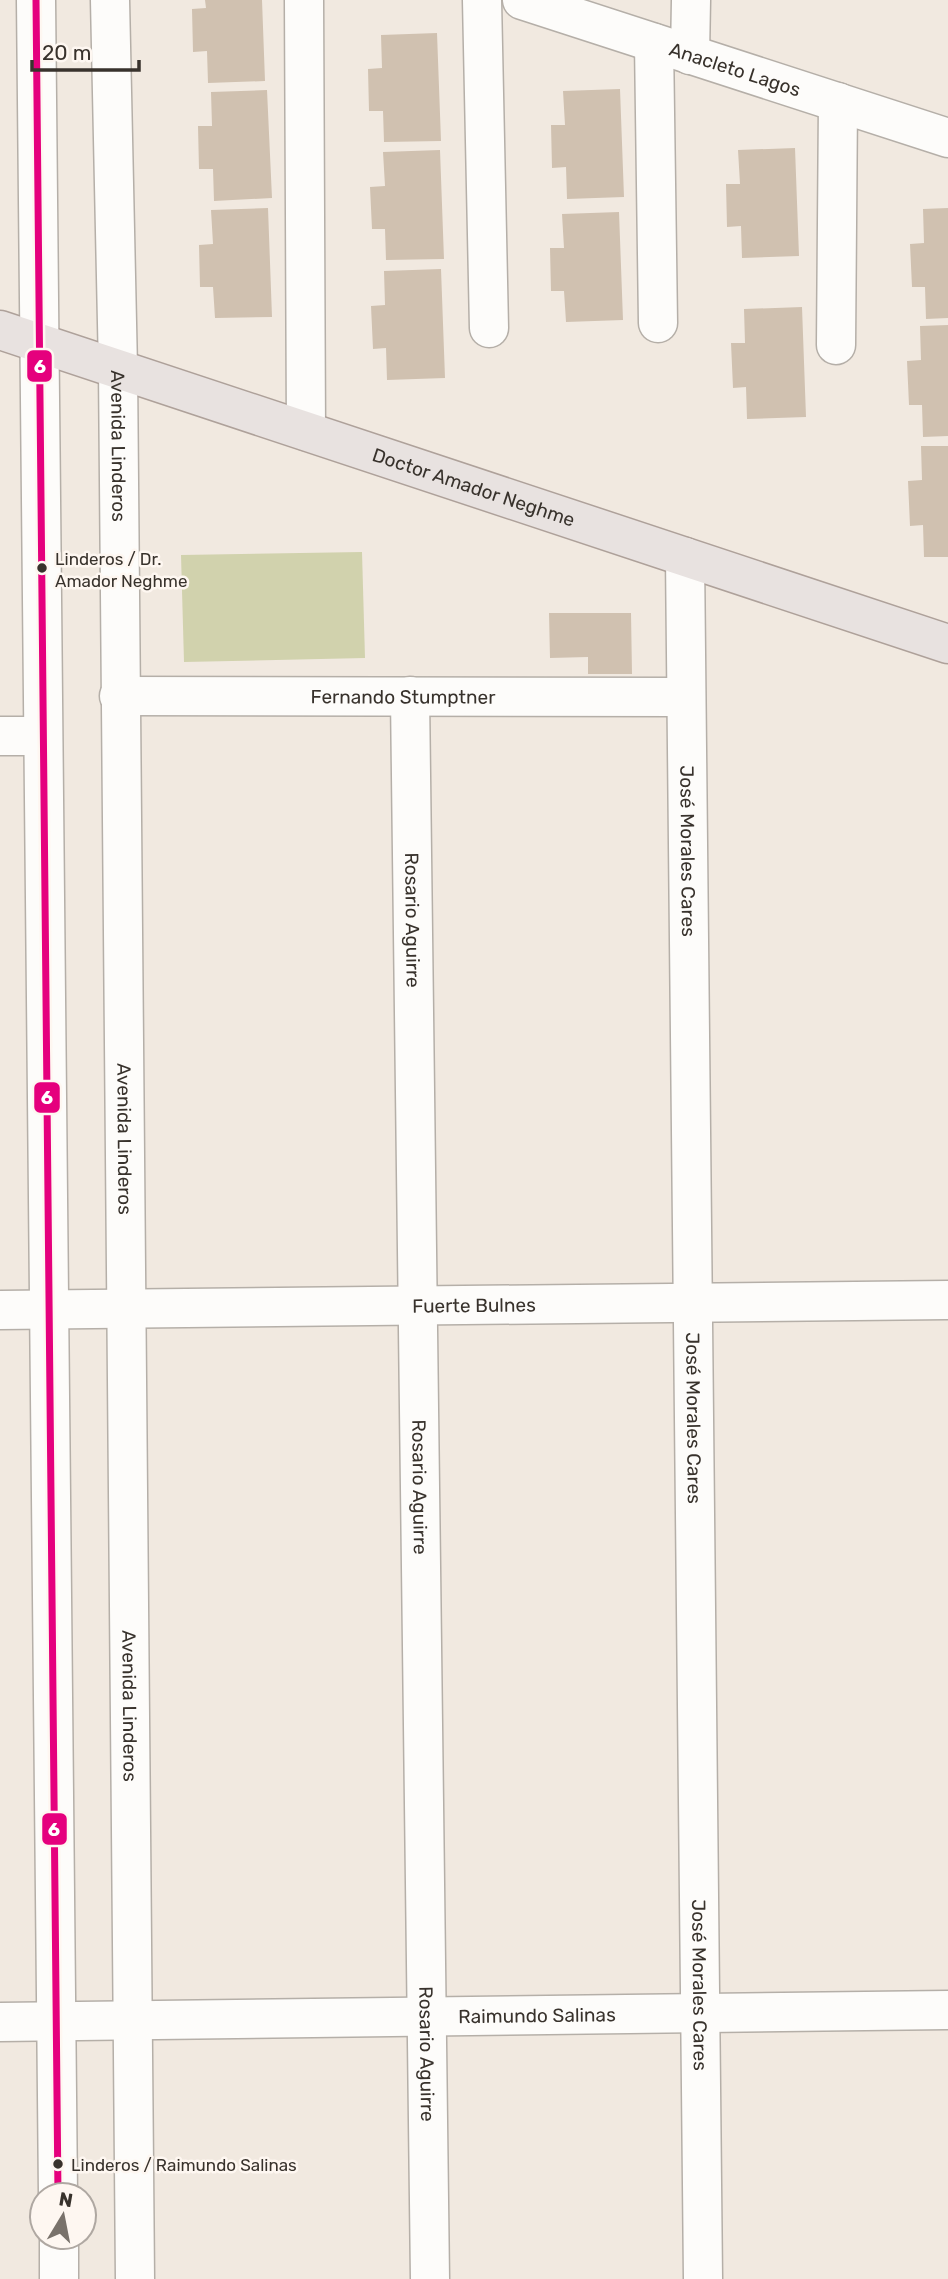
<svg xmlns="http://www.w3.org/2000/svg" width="948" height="2279" font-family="Rubik,sans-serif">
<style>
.green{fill:#d1d2ad}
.building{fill:#d0c1b0}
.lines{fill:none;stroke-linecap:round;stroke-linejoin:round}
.minor-casing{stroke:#b5afa8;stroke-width:41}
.major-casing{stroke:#aea19a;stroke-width:41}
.minor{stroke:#fdfcfa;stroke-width:38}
.major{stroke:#e8e2e0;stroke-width:38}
.bus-1-casing{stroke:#fef7f1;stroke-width:12}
.bus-1{stroke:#e5007d;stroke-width:7}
.bus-dot{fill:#38322c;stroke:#fef7f1;stroke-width:2.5}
.labels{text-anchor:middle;stroke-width:5;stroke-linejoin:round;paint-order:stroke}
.bus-label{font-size:17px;fill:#38322c;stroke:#fef7f1;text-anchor:start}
.street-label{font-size:19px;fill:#38322c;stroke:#fef7f1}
.line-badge{stroke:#fef7f1;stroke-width:2.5}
.badge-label{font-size:19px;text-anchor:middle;font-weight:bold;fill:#fff}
</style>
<rect width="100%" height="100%" fill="#f1e9e0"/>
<path class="green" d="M362,552L365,658L184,662L181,555Z"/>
<g class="building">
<path d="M205,0H262L265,81L208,83L207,51L193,52L192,9L206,8Z"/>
<path d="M437,33L441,141L384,142L383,111H369L368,69L382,68L381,35Z"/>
<path d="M620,89L624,197L567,199L566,167L552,168L551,125H565L563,91Z"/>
<path d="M267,90L272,198L214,201L213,169H199L198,126H212L211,92Z"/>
<path d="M795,148L799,256L742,258L741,226L727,227L726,184H740L738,150Z"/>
<path d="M440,150L444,259L386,260L385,229H372L370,187L385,186L383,152Z"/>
<path d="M268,208L272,317L215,318L213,287H200L199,245L213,244L211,210Z"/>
<path d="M948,208V318L926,319L925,287H912L910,244L924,243L923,209Z"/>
<path d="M619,212L623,320L566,322L564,291H551L550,248H564L562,214Z"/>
<path d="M441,269L445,378L387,380L386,348L373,349L371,306L385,305L384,271Z"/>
<path d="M802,307L806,417L747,419L746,387L733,388L731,343H745L744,309Z"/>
<path d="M948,325V436L923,437L922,405H909L907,361L921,360L920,326Z"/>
<path d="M921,446H948V557H924L923,525L910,526L908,481L922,480Z"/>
<path d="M549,613H631L632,674H588V657L550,658Z"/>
</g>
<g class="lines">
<defs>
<g id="minor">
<path d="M36,0L58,2195"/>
<path id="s1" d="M110,0L118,369L135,2279"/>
<path d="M304,0L306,431"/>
<path d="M482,0L489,328"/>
<path id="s2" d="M522,0L948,138"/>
<path d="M654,43L658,323"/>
<path d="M690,55L691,0"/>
<path d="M836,345L838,102"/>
<path id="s3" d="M685,557L703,2279"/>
<path id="s4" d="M119,696L684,697"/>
<path id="s5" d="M410,696L430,2279"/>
<path d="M0,736H42"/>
<path id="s6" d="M0,1310L948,1300"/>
<path id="s7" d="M0,2022L948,2010"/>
<path d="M59,2237V2279"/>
</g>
<g id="major">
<path id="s8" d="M0,330L948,644"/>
</g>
</defs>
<use href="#minor" class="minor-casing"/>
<use href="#major" class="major-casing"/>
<use href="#minor" class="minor"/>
<use href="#major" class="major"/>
<defs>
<path id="bus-1" d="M36,0L58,2195"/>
</defs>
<use href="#bus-1" class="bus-1-casing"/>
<use href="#bus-1" class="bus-1"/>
</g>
<g class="bus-dot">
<circle cx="42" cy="568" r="6"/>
<circle cx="58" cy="2164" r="6"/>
</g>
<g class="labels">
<g class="bus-label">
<text x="55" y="565">Linderos / Dr.<tspan x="55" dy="22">Amador Neghme</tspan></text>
<text x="71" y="2171">Linderos / Raimundo Salinas</text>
</g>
<g class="street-label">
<text dy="7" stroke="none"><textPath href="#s2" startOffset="224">Anacleto Lagos</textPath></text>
<text dy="7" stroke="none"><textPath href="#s1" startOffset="446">Avenida Linderos</textPath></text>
<text dy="7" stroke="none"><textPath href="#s8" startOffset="499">Doctor Amador Neghme</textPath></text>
<text dy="7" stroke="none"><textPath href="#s4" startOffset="284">Fernando Stumptner</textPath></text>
<text dy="7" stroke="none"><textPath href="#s3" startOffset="294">José Morales Cares</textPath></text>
<text dy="7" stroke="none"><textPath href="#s5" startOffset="224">Rosario Aguirre</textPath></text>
<text dy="7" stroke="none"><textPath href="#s1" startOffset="1139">Avenida Linderos</textPath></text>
<text dy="7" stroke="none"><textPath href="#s6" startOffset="474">Fuerte Bulnes</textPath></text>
<text dy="7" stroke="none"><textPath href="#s3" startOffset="861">José Morales Cares</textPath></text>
<text dy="7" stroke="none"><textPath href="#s5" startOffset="791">Rosario Aguirre</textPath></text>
<text dy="7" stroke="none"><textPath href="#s1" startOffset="1706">Avenida Linderos</textPath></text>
<text dy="7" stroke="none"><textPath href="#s3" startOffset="1428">José Morales Cares</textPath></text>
<text dy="7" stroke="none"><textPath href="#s7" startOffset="537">Raimundo Salinas</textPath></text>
<text dy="7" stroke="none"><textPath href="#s5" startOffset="1358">Rosario Aguirre</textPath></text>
</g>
</g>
<g class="line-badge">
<rect x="26" y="349" width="27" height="34" rx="7" fill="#e5007d"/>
<rect x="33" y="1081" width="28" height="33" rx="7" fill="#e5007d"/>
<rect x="41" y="1812" width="27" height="34" rx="7" fill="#e5007d"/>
</g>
<g class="badge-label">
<text x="40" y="373">6</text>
<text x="47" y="1104">6</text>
<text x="54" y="1836">6</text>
</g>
<g transform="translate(63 2216) rotate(10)"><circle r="33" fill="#fef7f1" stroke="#afa8a2" stroke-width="2"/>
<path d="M0-5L12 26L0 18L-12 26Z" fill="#79726b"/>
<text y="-10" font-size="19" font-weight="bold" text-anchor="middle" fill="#38322c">N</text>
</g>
<path d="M32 60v10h107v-10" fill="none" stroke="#38322c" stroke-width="3.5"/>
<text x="42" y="60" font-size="21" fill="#38322c" stroke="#fef7f1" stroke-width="5" paint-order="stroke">20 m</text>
</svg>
